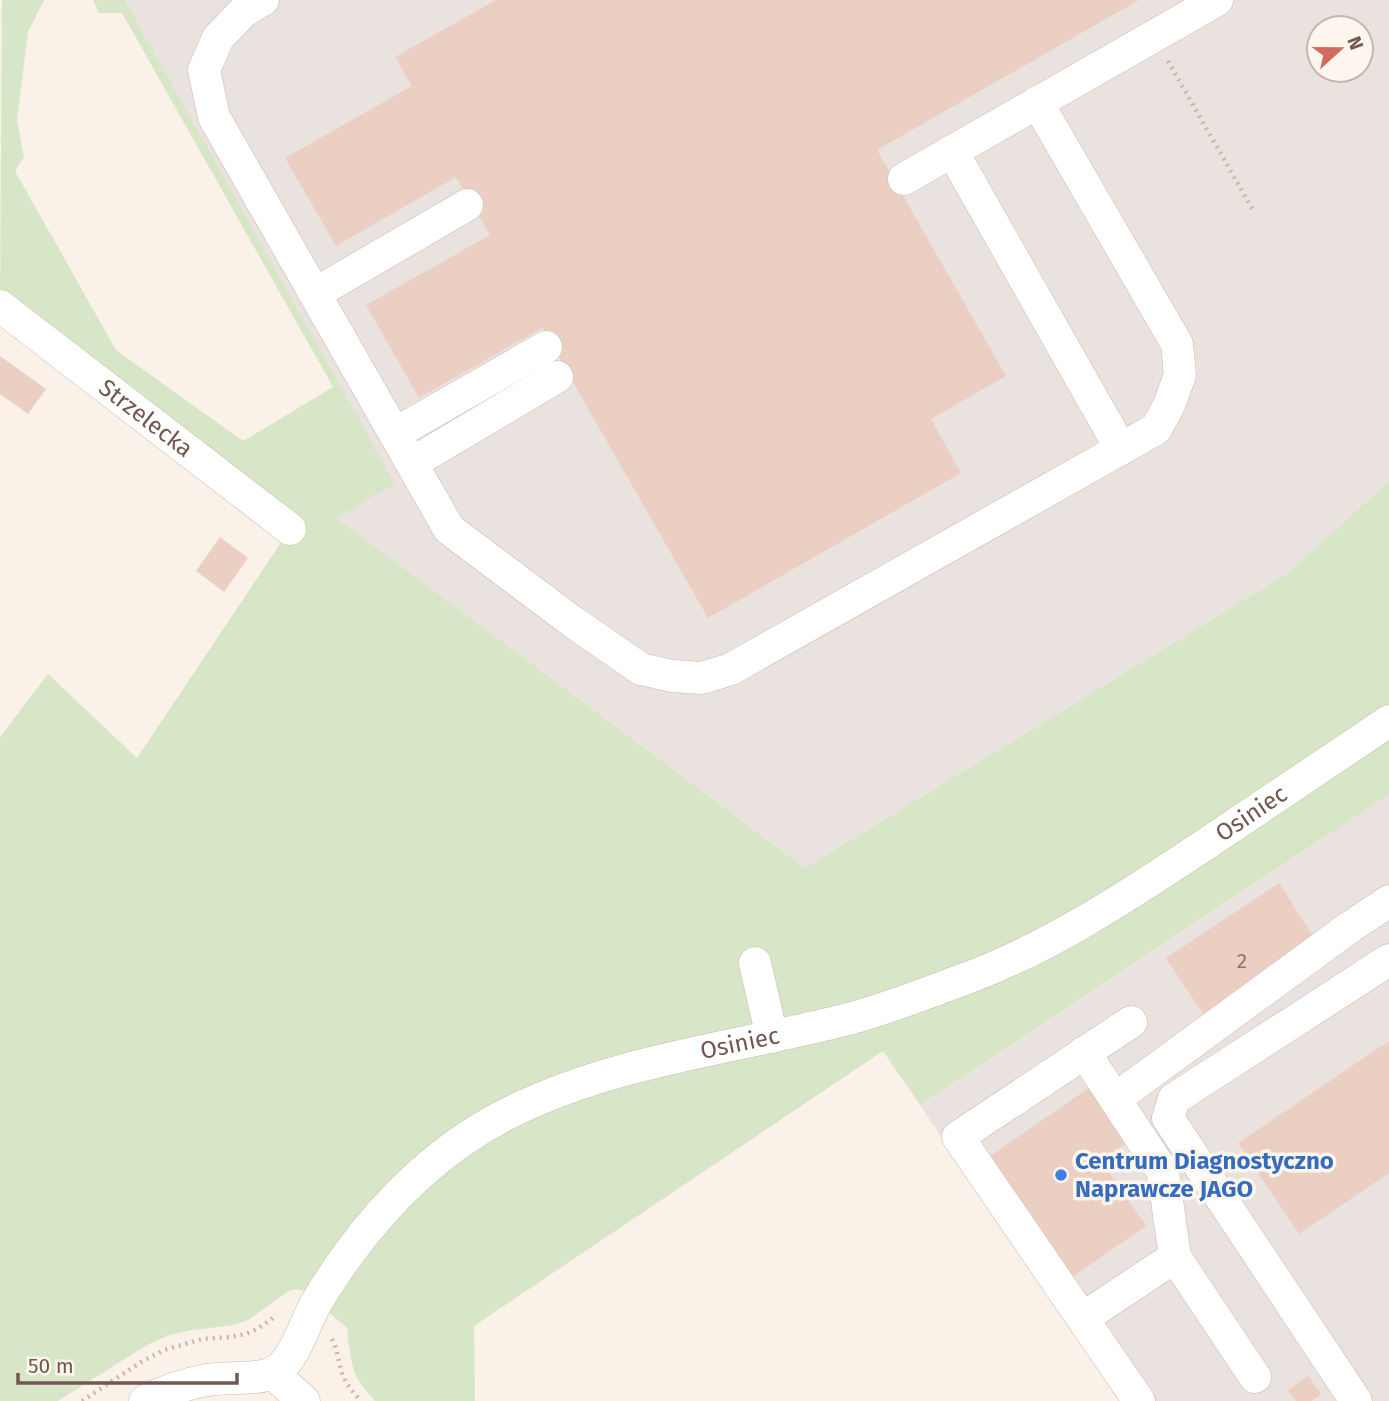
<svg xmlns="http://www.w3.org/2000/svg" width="1389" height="1401" font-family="'Fira Sans',sans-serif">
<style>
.industrial{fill:#e9e2de;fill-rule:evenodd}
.green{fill:#d8e6c8}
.building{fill:#eccfc3}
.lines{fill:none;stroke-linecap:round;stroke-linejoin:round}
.minor-casing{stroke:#cbb9b0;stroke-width:33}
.path{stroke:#d1b2a7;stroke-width:4.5;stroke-dasharray:2 5;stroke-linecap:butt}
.minor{stroke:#fff;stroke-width:32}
.shop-dot{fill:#3f7fe0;stroke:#fdf6ee;stroke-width:2.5}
.labels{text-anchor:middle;stroke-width:7;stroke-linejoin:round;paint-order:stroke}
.number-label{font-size:21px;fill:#90756c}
.street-label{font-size:24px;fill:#71574f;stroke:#fdf6ee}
.shop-label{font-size:24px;font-weight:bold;fill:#366cbe;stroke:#fdf6ee;text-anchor:start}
</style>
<rect width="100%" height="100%" fill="#faf1e9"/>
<g class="industrial">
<path d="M125,0H1389V481L1288,573L805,868L335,518L394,484ZM1319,28H1361V70H1319Z"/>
<path d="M1389,794V1401H1119L920,1105Z"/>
</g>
<path class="green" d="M2,0H44L28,32L17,120L24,157L15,171L116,350L243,441L333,387L122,13H99L93,0H125L395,484L336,518L805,868L1288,573L1389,481V794L920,1105L883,1051L474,1326L475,1401H375C359,1382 353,1377 350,1351C348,1344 347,1337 348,1329L304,1291L296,1289L289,1291L248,1320L234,1325L193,1330L169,1335L147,1345L58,1401H0V737L48,674L137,758L290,529L0,306Z"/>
<g class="building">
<path d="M496,0H1139L877,150L1006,376L931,419L961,473L708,618L542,328L419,398L366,305L490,235L456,177L336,246L285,158L412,86L395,57Z"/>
<path d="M0,356L46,389L28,414L0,394Z"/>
<path d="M220,537L248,558L224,592L196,571Z"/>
<path d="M1279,883L1320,947L1208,1021L1166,958Z"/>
<path d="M1389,1041V1173L1299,1234L1238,1143Z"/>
<path d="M1090,1087L1128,1142L1101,1160L1146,1226L1068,1280L986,1159Z"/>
<path d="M1308,1376L1321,1394L1311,1401H1296L1288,1390Z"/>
</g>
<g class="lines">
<defs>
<g id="minor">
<path d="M263,0L244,11L218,38L204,70L214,117L449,529L573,622L641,669L672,676L702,678L731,669L1156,429L1169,405L1180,375L1177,344L1037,102"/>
<path d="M952,151L1121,449"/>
<path d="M904,179L1217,0"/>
<path d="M316,293L467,205"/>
<path id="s1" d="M0,306L290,529"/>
<path d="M396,433L546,347"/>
<path d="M412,463L557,377"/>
<path d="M755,963L772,1037"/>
<path d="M1131,1022L958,1137L1139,1401"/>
<path d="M1115,1099L1350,927L1389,901"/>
<path d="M1175,1257L1255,1377"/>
<path d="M1083,1318L1175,1257L1163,1172L1084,1052"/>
<path d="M272,1373L304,1401"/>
<path id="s2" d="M145,1401C165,1391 185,1384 207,1380C225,1377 258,1380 273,1373C294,1362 304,1325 315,1305C325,1288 336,1271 347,1256C388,1199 442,1147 505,1115C610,1061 730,1049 844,1020C884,1010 924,994 962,980C1050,948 1129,895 1206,844C1267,803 1328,762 1389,721"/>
<path d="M1356,1401L1168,1118L1174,1099L1389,960"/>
</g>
</defs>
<use href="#minor" class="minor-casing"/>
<g class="path">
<path d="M1168,61L1254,212"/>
<path d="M332,1339C338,1350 338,1362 342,1373C346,1384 353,1392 361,1401"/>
<path d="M82,1401L141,1362L164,1350L202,1339L230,1337L246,1334L259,1328L277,1315"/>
</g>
<use href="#minor" class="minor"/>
</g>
<circle class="shop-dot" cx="1061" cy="1175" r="7"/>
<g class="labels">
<g class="number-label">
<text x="1242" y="968">2</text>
</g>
<g class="street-label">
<text dy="8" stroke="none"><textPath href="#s1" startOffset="184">Strzelecka</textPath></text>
<text dy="8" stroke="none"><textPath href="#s2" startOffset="1298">Osiniec</textPath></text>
<text dy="8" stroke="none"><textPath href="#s2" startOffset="732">Osiniec</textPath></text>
</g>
<g class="shop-label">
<text x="1075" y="1169">Centrum Diagnostyczno<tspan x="1075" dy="28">Naprawcze JAGO</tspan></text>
</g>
</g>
<g transform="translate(1340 49) rotate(69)"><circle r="33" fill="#fdf6ee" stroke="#c5b6ae" stroke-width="2"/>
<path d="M0-5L12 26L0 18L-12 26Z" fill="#d46a5d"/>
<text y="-10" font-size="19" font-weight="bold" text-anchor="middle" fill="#71574f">N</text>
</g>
<path d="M18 1373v10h219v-10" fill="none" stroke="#71574f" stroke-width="3.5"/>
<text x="28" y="1373" font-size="21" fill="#71574f" stroke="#fdf6ee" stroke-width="5" paint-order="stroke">50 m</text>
</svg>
